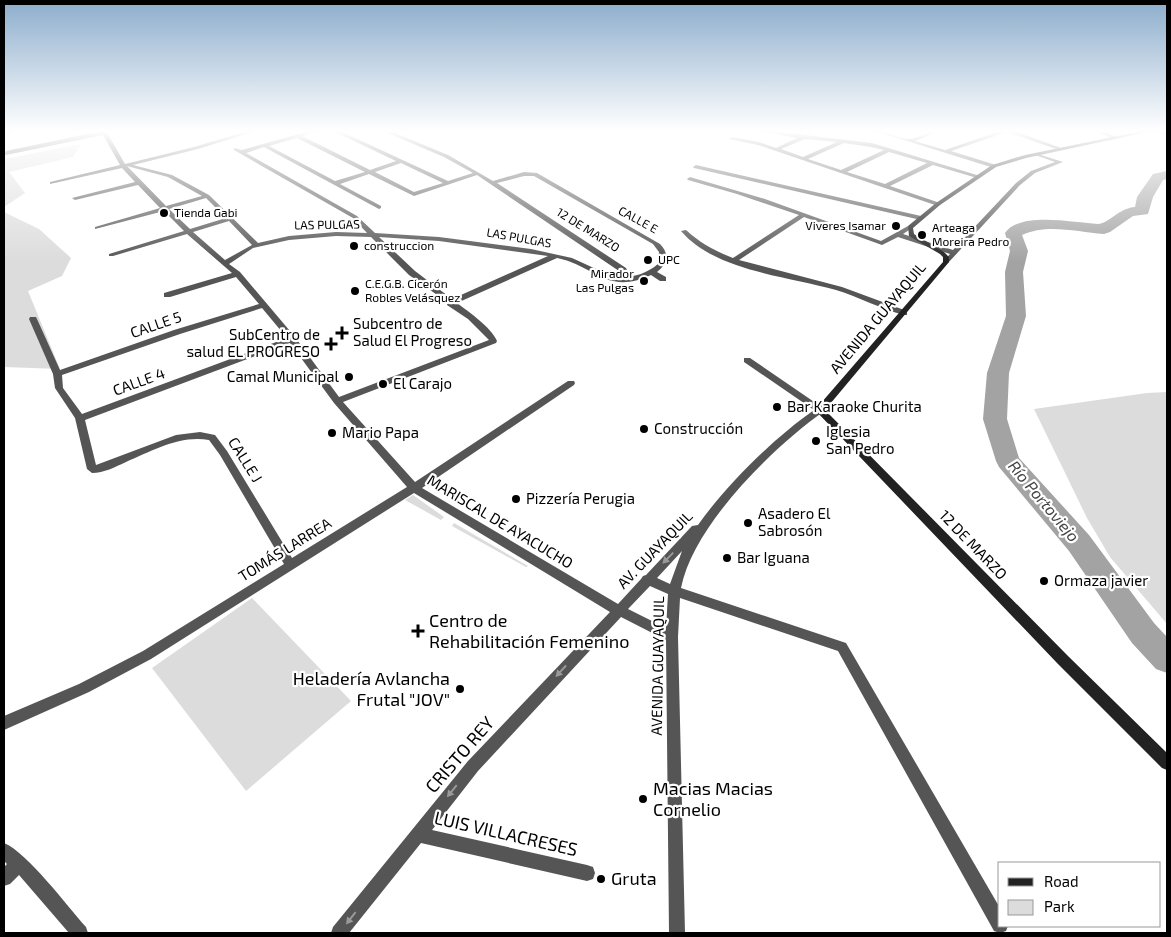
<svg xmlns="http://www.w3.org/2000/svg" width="1171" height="937" font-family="'Exo 2',sans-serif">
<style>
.green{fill:#dcdcdc}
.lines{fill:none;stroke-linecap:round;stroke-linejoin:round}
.river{fill:#a3a3a3;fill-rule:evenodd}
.street{fill:#555;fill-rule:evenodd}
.secondary{fill:#222;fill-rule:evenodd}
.oneway{fill:#999}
.poi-dot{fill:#000;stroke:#fff;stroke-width:2}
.labels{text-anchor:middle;stroke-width:4.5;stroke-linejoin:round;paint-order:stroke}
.far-poi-label{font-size:12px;fill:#000;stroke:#fff;text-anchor:start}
.far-street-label{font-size:12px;fill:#000;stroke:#fff}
.street-label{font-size:15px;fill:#000;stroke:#fff}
.poi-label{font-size:15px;fill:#000;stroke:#fff;text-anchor:start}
.water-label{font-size:16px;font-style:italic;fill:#444;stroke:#fff}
.near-poi-label{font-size:18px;fill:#000;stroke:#fff;text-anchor:start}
.near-street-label{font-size:18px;fill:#000;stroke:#fff}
</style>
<rect width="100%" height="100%" fill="#fff"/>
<g class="green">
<path d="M81,144L73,157L9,172L25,193L4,207V159Z"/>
<path d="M4,212L39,229L71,258L62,276L28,291L60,369L4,367Z"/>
<path d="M1167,392V624L1110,557L1087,518L1034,409L1147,393Z"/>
<path d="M413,495L444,517L441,520L405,500Z"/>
<path d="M454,523L528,566L526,567L452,526Z"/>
<path d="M252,598L351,701L246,791L152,668Z"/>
</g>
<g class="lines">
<path class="river" d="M1167,171V179L1163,180L1153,197L1148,214L1133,216L1110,232L1104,234C1078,232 1047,223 1022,235L1028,251L1023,272L1026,316L1009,373L1007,419L1019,458L1089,535L1154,623L1167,637V673L1156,669L1132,643L1069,551L999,467L996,461L983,419L987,373L1006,316L1005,272L1010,251L1005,233C1020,211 1075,223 1098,224C1108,224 1119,208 1135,207L1137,197L1153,174Z"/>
<g class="street">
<path d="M6,131H16L8,134Z"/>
<path d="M101,131H106L125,164L194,147L248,131H256L198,149L133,165L172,175L209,195L258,243L289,236L336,232L367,233L353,218L234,150V148L242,150L309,131H317L302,136L370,170L396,161L333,131H340L448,181L473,173L444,157L383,131H390L448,155L493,181L524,172L537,173L660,244C670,254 667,264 657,272L666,277V281H660L651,275C607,296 594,265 557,258L457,303C469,312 491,327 497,341L496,343L343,402L415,482L568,381H574L575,383L574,385L422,488L618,604L641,579L643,576L646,575L692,526L698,525C727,484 773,439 814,410L744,362V358H750L823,408L825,410L823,412C772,448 693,526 681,588L846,643L1000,908V926H1008L1006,931L1000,933L994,931L838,651L680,598L678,637L685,933H669L666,640L621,617L478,771L432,830L587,865L593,867L595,873L593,879L587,881L421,843L349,933H331L333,927L468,761L610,612L414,493L151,659L89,692L4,730V716L79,684L143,651L284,564L220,455L209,440C179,435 152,451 126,462C115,467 104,473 92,473L87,469L75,418L55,388L53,374L29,319L30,317H36L37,319L60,370L174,330L259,304L236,277L170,297H164V293L232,273L187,234L113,256H109V254L184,231L164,211L95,229V227L160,208L138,185L75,200L72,198L135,182L122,168L50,184V182L120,165L103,135L6,155L4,154L6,151ZM297,138L365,172L335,181L269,146ZM264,147L379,209L381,208V206L340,184L369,174L414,196L477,175L619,271L618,272L609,275L572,258L531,249L439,237L375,233L357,216L246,153ZM401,163L443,183L414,192L375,172ZM127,166L168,177L202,196L166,206ZM524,176H534L653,244L659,252L658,264C646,274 633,278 617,277L624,276L627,270L626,268L497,183ZM206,198L226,218L190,229L169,209ZM229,221L252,245L225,260L193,232ZM336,236L371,237L409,275L447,302V305L468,319L489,340L339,397L295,337L240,272L229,264L253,248L289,240ZM379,237L439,241L548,256L452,299L415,271ZM262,308L287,338L82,414L63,388L62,375L180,334ZM290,343L334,403L407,487L292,558L227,451L215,435L200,432L176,435L96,465L85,420ZM682,551L670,584L657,578ZM650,586L668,594L666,628L628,609Z"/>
<path d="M759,131H772L872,143L980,176L977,178L933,165L890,186L940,203L941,204L938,206L758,145L729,139L732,137L759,142L776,148L797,138ZM805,139L837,142L803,157L781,149ZM844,143L871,147L884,150L841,170L808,159ZM889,152L927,163L885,184L847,172Z"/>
<path d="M875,131C887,131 898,139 909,139C918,139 928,131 939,131L915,141L945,150L1000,131H1014L1064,149L1059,150L1007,132L951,151L996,165L997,166L994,168Z"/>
<path d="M1095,131H1102L1119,138L1114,139Z"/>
<path d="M1157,131L1167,132V135L1157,132Z"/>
<path d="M1035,153L1063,162L1035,173L1020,185L948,263L943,262L950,254L898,237L882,245L804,217L739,260L842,287L907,311V315H904C881,309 859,297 836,290C787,276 715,271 681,231L686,230C700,243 715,251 733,258L799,215L737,194L688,180L687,179L690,177L765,199L881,241L908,226H912V228L903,234L953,250L1016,183L1031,171L1055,162L1035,155Z"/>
<path d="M696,165L921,216L924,218L921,220L694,168L693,167Z"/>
<path d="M4,843C28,853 67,906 86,927L88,933H69L19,875L10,884L4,886V867L7,864L4,861Z"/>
</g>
<path class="secondary" d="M1142,131H1152L1026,158L996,167L940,205L913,228L914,234L944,252L949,257V262L825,410L1068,656L1167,753V770L1162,768L1058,664L815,410L943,262V257L940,254L909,236L908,226L936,203L992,165L1025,155Z"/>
</g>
<defs><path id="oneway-solid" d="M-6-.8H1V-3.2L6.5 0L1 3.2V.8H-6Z" transform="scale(1.25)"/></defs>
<g class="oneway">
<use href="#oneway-solid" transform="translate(668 558) rotate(134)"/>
<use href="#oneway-solid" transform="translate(561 671) rotate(133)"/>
<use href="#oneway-solid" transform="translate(452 791) rotate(129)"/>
<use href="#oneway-solid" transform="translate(351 918) rotate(128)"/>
</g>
<linearGradient id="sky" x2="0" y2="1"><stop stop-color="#8cadcc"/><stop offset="0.5" stop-color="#fff"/><stop offset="1" stop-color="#fff" stop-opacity="0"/></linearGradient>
<rect width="1171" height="262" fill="url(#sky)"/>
<g class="poi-dot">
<circle cx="164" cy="213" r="5"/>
<circle cx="896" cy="226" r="5"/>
<circle cx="922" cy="235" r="5"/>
<circle cx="354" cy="246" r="5"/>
<circle cx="648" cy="260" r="5"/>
<circle cx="644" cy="281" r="5"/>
<circle cx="355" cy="291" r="5"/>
<path d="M339.5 325.5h5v5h5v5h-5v5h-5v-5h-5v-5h5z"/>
<path d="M328.5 336.5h5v5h5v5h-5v5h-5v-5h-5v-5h5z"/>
<circle cx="349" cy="377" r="5"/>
<circle cx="383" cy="384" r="5"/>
<circle cx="777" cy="407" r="5"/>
<circle cx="644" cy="429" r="5"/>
<circle cx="332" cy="433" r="5"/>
<circle cx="816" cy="441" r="5"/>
<circle cx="516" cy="499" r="5"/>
<circle cx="748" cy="523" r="5"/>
<circle cx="727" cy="558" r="5"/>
<circle cx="1044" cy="581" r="5"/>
<path d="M415.5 623.5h5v5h5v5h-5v5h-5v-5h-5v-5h5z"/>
<circle cx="460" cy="689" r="5"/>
<circle cx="643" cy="799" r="5"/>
<circle cx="601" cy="879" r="5"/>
</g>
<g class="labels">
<g class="far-poi-label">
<text x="174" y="217">Tienda Gabi</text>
<text x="886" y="230" text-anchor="end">Viveres Isamar</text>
<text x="932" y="232">Arteaga<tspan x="932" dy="14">Moreira Pedro</tspan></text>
<text x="364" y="250">construccion</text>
<text x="658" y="264">UPC</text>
<text x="634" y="278" text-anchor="end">Mirador<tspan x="634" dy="14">Las Pulgas</tspan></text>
<text x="365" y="288">C.E.G.B. Cicerón<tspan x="365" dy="14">Robles Velásquez</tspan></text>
</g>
<g class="far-street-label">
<text transform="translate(638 220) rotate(29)" y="4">CALLE E</text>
<text transform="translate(327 225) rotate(-1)" y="4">LAS PULGAS</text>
<text transform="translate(588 230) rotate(32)" y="4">12 DE MARZO</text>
<text transform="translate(519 238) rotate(10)" y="4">LAS PULGAS</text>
</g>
<g class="street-label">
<text transform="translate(878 318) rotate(-50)" y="5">AVENIDA GUAYAQUIL</text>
<text transform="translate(156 325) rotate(-19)" y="5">CALLE 5</text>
<text transform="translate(139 382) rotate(-20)" y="5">CALLE 4</text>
<text transform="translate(245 460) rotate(58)" y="5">CALLE J</text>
<text transform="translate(500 522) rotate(31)" y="5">MARISCAL DE AYACUCHO</text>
<text transform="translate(973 545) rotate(46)" y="5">12 DE MARZO</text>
<text transform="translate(285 550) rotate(-32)" y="5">TOMÁS LARREA</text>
<text transform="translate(655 550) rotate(-46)" y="5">AV. GUAYAQUIL</text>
<text transform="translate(658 666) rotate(-89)" y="5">AVENIDA GUAYAQUIL</text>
</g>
<g class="poi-label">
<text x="353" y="329">Subcentro de<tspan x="353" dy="17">Salud El Progreso</tspan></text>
<text x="320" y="340" text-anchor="end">SubCentro de<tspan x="320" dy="17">salud EL PROGRESO</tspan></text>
<text x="339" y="382" text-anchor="end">Camal Municipal</text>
<text x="393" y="389">El Carajo</text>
<text x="787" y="412">Bar Karaoke Churita</text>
<text x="654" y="434">Construcción</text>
<text x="826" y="437">Iglesia<tspan x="826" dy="17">San Pedro</tspan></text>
<text x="342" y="438">Mario Papa</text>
<text x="526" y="504">Pizzería Perugia</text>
<text x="758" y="519">Asadero El<tspan x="758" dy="17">Sabrosón</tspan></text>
<text x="737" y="563">Bar Iguana</text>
<text x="1054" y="586">Ormaza javier</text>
</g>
<g class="water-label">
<text transform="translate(1044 501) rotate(50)" y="6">Río Portoviejo</text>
</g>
<g class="near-poi-label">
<text x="429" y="627">Centro de<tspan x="429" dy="21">Rehabilitación Femenino</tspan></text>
<text x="450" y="685" text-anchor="end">Heladería Avlancha<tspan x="450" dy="21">Frutal "JOV"</tspan></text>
<text x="653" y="795">Macias Macias<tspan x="653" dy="21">Cornelio</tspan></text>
<text x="611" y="885">Gruta</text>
</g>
<g class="near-street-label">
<text transform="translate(460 755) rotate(-49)" y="6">CRISTO REY</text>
<text transform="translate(506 834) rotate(13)" y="6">LUIS VILLACRESES</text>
</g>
</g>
<rect width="1171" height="937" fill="none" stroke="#000000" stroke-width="10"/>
<rect x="998" y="862" width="162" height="65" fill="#ffffff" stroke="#999999"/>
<rect x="1008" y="878" width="25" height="8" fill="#222222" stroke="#999999"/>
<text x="1044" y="887" font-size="15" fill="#000000">Road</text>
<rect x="1008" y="900" width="25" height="15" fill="#dcdcdc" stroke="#999999"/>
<text x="1044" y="912" font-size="15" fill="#000000">Park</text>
</svg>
